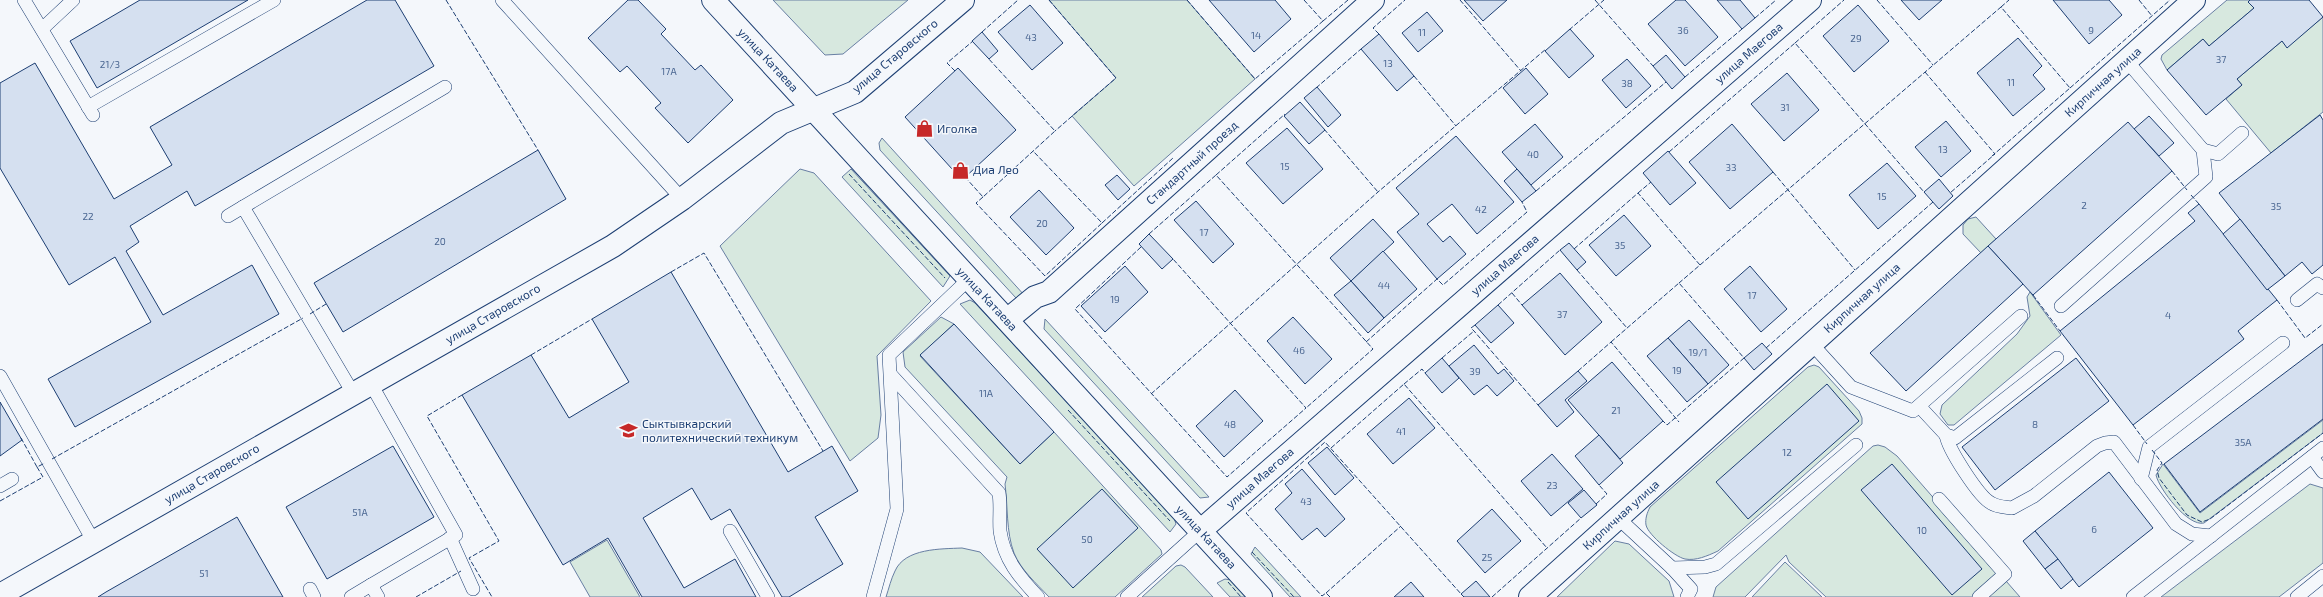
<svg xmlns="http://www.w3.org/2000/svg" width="2323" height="597" font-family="'Exo 2',sans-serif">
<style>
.green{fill:#d7e8df;stroke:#687fa3}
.building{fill:#d5e0f0;stroke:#1d3f73}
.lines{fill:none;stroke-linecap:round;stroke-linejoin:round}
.lane-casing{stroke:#1d3f73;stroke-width:14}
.street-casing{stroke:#1d3f73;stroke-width:24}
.secondary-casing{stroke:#1d3f73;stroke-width:24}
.lane{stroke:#f4f7fb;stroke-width:13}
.street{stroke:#f4f7fb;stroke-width:22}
.secondary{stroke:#f4f7fb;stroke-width:22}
.fence{stroke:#1d3f73;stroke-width:1;stroke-dasharray:5 2;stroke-linecap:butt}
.labels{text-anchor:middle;stroke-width:3;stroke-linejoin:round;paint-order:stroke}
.number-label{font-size:10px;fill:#4b6792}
.street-label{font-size:12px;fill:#1d3f73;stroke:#f4f7fb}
.poi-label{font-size:12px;fill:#1d3f73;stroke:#f4f7fb;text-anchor:start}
</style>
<rect width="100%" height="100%" fill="#f4f7fb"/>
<g class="green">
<path d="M773,0H908L843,54L825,55Z"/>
<path d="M1049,0H1187L1255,79L1134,186L1072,116L1116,78Z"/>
<path d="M2227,0H2250L2248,2L2254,8L2209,46L2203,39L2167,70L2161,59L2162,55Z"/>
<path d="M2323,17V112L2271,153L2226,99L2242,85L2237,79L2282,41L2287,47Z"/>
<path d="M882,138L1025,296L1016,298L880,150L879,143Z"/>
<path d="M800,169L814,173L931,301L877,356L881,415L878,438L850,461L720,246Z"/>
<path d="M851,169L950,276L943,287L842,177Z"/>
<path d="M1976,217L1996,239L1981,253L1963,234V225L1968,219Z"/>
<path d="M2030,292L2061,335L1954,425H1948L1940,414L1942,405L2017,334L2030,316L2027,297Z"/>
<path d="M970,300L975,303L1174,518L1176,524L1170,532L960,304Z"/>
<path d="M941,317L954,324L920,356L1020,464L1054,432L1161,550L1162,554L1115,597H1049C1036,583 1021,570 1014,553C1006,532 1008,506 1005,484L1007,477L905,367L903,352Z"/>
<path d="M1045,319L1209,497L1200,498L1044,329Z"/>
<path d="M1814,365L1819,367L1859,411L1862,418V424L1718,551C1707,556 1696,561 1685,559C1675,557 1648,535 1646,525C1645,519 1647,513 1650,507L1808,367Z"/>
<path d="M2323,420V433L2204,523C2188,527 2159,489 2156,475L2163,464L2200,513Z"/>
<path d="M1878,445L1885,447L1897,456L2020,597H1826L1789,562L1786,555L1745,597H1713L1716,587L1873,446Z"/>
<path d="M2310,484L2323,488V563L2279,597H2161Z"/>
<path d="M607,540L640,597H590L570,562Z"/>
<path d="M1615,541L1629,544L1669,581L1674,597H1557Z"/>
<path d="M1255,547L1301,597H1290L1251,554Z"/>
<path d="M962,548L980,552L1023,597H886C889,588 891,579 895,571C905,548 941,549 962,548Z"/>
<path d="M1785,562L1822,597H1752Z"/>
<path d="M1181,565L1185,567L1213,597H1142L1176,566Z"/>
<path d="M1225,579L1231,580L1247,597H1230L1217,583Z"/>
</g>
<g class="building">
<path d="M140,0H248L97,88L70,41Z"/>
<path d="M367,0H395L434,66L195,206L187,191L130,226L139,242L126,251L163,315L252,265L279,314L75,427L48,379L151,322L115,257L69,285L0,168V83L35,63L114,199L172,165L150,127Z"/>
<path d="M628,0H638L666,29L661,34L695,70L701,65L733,100L688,143L655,108L661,103L627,66L620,72L588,38Z"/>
<path d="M1209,0H1275L1291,19L1254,52Z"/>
<path d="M1464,0H1507L1483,21Z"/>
<path d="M1676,0H1685L1718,37L1685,66L1648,24Z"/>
<path d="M1717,0H1740L1755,18L1742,29Z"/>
<path d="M1901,0H1942L1919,20Z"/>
<path d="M2053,0H2109L2122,15L2089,44Z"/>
<path d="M2250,0H2309L2323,17L2287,48L2282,41L2237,79L2242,85L2206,115L2167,70L2203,39L2209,46L2254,8L2248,2Z"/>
<path d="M1030,5L1063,43L1032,70L998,32Z"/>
<path d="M1858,5L1889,41L1854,72L1823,36Z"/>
<path d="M1427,12L1443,31L1418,52L1402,33Z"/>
<path d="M1570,29L1594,56L1569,78L1545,51Z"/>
<path d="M982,32L998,51L989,59L972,41Z"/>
<path d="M1379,34L1414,76L1397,91L1361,49Z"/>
<path d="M2018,38L2042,66L2033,75L2045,89L2013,116L1977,73Z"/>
<path d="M1666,55L1685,77L1672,89L1653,66Z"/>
<path d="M1627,59L1651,86L1626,108L1602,80Z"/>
<path d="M958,68L1016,130L962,180L905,117Z"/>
<path d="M1526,68L1548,94L1525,114L1503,88Z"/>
<path d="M1787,73L1819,110L1784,141L1751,104Z"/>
<path d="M1317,87L1341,115L1328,127L1304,98Z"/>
<path d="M1300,102L1325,130L1309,144L1284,116Z"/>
<path d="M2320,115L2323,120V265L2312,274L2302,262L2285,276L2219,193Z"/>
<path d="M2149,116L2174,143L2159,156L2134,129Z"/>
<path d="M1946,121L1971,151L1941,177L1915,147Z"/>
<path d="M2128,122L2172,171L2033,295L1988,246Z"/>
<path d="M1535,124L1563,157L1531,185L1502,152Z"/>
<path d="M1732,124L1773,172L1730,209L1689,162Z"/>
<path d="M1287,128L1323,169L1283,204L1246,163Z"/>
<path d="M1456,136L1514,202L1477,234L1452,204L1427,224L1443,242L1450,236L1466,254L1437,279L1397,232L1419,214L1396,188Z"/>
<path d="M538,150L566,199L343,332L314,283Z"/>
<path d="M1668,151L1696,183L1670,205L1643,173Z"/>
<path d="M1887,163L1916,196L1878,229L1849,195Z"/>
<path d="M1517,169L1536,191L1522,202L1504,181Z"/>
<path d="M1117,175L1130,189L1118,200L1105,185Z"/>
<path d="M1939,179L1953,196L1939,209L1924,192Z"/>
<path d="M1039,190L1074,228L1046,255L1010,217Z"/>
<path d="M1196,201L1234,244L1213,263L1174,220Z"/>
<path d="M2199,204L2277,300L2238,331L2244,339L2133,425L2060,331L2195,221L2188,213Z"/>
<path d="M1624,215L1651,246L1616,276L1589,245Z"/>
<path d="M1373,219L1394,242L1351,281L1330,258Z"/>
<path d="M2240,219L2285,276L2267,290L2223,234Z"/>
<path d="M1149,234L1173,259L1162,269L1139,244Z"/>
<path d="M1569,243L1586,262L1577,270L1560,250Z"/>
<path d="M1988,246L2023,284L1906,391L1870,353Z"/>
<path d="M1383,251L1417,289L1384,318L1351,281Z"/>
<path d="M1125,266L1148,292L1105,332L1081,306Z"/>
<path d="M1750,266L1787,309L1761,332L1724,289Z"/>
<path d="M671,272L788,472L832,446L858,491L815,517L843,564L789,597H782L730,509L711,520L692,488L643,518L684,588L735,559L756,597H642L608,538L563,565L462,395L531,355L569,418L629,382L592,319Z"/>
<path d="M1560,273L1602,322L1565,355L1522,305Z"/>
<path d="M1351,281L1384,318L1368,333L1334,295Z"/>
<path d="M1498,305L1514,323L1491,343L1475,325Z"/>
<path d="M1293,317L1332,359L1305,384L1267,341Z"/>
<path d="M1689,320L1729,365L1708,384L1668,338Z"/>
<path d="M954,324L1054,432L1020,464L920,355Z"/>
<path d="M1668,338L1708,384L1687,402L1647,356Z"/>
<path d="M1762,343L1772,354L1754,370L1744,358Z"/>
<path d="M2323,344V419L2200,512L2164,464Z"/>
<path d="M1474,345L1498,374L1504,369L1514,381L1497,396L1487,385L1474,395L1449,366Z"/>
<path d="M1442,358L1459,378L1442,393L1425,373Z"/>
<path d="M2076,358L2109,401L1995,490L1962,447Z"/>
<path d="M1612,362L1663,421L1620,459L1568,400Z"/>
<path d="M1578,371L1587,381L1565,400L1574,412L1557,427L1538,405Z"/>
<path d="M1827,384L1859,421L1748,519L1716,482Z"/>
<path d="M1235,390L1263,421L1224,457L1196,426Z"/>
<path d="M1409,398L1435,428L1393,464L1367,434Z"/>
<path d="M0,402L22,440L0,456Z"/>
<path d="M1599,435L1623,463L1599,485L1575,456Z"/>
<path d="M393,446L434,517L327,579L286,507Z"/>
<path d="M1327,447L1354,478L1335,495L1308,463Z"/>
<path d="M1552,454L1583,489L1551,516L1521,481Z"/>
<path d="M1892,464L1982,569L1952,595L1861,490Z"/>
<path d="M1302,469L1345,519L1325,537L1317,528L1302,540L1275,509L1292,493L1285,484Z"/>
<path d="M2109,472L2153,528L2079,587L2035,531Z"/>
<path d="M1102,489L1138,528L1073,588L1037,549Z"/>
<path d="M1584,490L1597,505L1581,518L1568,503Z"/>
<path d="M1492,509L1521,541L1485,573L1457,541Z"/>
<path d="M237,517L283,597H98L106,592Z"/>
<path d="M2035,531L2058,559L2045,569L2023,541Z"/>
<path d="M2058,559L2073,579L2061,589L2045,569Z"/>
<path d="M1476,581L1490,597H1464L1461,594Z"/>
<path d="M1411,582L1424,597H1394Z"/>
</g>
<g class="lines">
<defs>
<g id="lane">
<path d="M24,0L93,115"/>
<path d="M502,0L682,199"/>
<path d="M42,29L73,0"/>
<path d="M88,107L274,0"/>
<path d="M2203,150L2218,154L2242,133"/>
<path d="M243,207L445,87"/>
<path d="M228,216L243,207L353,393"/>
<path d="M2297,300L2317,284L2323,288"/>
<path d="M2061,306L2206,177L2203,150L2126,60"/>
<path d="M1811,343L1851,387L1913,411L2021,316"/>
<path d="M891,375L999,493C1001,506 999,518 1000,531C1004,559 1019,577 1038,597"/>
<path d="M0,376L94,542"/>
<path d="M371,384L456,535L371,585L378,597"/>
<path d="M1920,407L1946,435L1955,438L2057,358"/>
<path d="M1946,435C1948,449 1979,497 1991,503C1997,507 2005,507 2012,508L2034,496L2097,446L2105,443L2114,442L2176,524L2192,534L2211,536"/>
<path d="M2312,457L2323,472"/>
<path d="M2141,479L2149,447L2283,343"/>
<path d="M0,486L12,479"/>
<path d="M1939,499L2005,574L1979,597"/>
<path d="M1617,517L1672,568L1705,567L1716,564L1856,445"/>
<path d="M730,531L768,597"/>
<path d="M450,538L473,589"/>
<path d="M1672,568L1691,589L1687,597"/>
<path d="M310,589L314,597"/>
<path d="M351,597L371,585"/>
<path d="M873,597L897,509L889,355L969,279"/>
<path d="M1127,597L1200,531"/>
<path d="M2133,597L2323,448"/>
<path d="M2297,597L2323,576"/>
</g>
<g id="street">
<path d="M1007,320L1035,297L1049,292L1373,0"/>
<path d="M1200,531L1810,0"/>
<path d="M1530,597L2194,0"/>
</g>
<g id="secondary">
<path d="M713,0L1261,597"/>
<path d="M0,595L613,246L682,199L781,123L855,92L963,0"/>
</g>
</defs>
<use href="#lane" class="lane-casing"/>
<use href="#street" class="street-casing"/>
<use href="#secondary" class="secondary-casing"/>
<use href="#lane" class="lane"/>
<use href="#street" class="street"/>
<use href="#secondary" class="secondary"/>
<g class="fence">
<path d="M446,0L538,150"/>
<path d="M1049,0L1116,78L1055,131"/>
<path d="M1187,0L1255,79L1323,21L1304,0"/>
<path d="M1460,0L1521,71"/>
<path d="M1595,0L1653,66"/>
<path d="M1877,0L1933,65"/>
<path d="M2139,0L2152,16"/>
<path d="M2001,7L2009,0"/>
<path d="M1755,18L1776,0"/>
<path d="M1323,21L1348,0"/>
<path d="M1569,30L1604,0"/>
<path d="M982,32L1018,0"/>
<path d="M1379,34L1373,28L1405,0"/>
<path d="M1795,43L1844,0"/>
<path d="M955,71L947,63L973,41"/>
<path d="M1925,72L1995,154L1950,193"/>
<path d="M1414,76L1456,126"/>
<path d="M1685,77L1742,29L1741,27"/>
<path d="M1316,88L1361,49"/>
<path d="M2070,88L2170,0"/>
<path d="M1324,129L1378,192"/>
<path d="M1669,152L1795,43L1924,192"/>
<path d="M2172,171L2187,190"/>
<path d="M1773,172L1855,270"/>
<path d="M849,174L945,278"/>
<path d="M1216,175L1285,114"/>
<path d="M965,177L983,197L1055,131L987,57"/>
<path d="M1536,191L1666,82"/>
<path d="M1638,193L1651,182"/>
<path d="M2191,195L2199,204"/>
<path d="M983,197L976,203L1045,276L1102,223L1033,151"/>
<path d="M1102,223L1173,158"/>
<path d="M1149,234L1216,175L1373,349L1306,408"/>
<path d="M1141,247L1075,309L1227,477L1306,408L1173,259"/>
<path d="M1574,249L1638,193L1700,265L1679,283"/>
<path d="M1700,265L2001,7L2070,88L1992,156"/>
<path d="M1577,270L1627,328"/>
<path d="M671,272L704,253L823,451"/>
<path d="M1512,293L1522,305"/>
<path d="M2033,295L2060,331"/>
<path d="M2277,300L2305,338L2323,324"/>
<path d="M1498,305L1560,250"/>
<path d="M310,314L326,304"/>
<path d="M1475,325L1471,328L1474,331L1538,405"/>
<path d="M1366,342L1437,279L1443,285L1527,212L1522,202"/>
<path d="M1611,342L1679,283L1744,358L1667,425L1663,421"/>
<path d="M1766,348L1933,202"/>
<path d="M531,355L592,319"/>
<path d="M1442,358L1474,331"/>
<path d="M1578,371L1611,342L1679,422"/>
<path d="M1404,384L1422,369L1425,373"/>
<path d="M1151,394L1378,192L1546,49"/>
<path d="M462,395L427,416L499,541L469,558L492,597"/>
<path d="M1068,410L1170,521"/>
<path d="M2133,425L2147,444"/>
<path d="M21,438L37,467L45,463"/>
<path d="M1331,448L1404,384L1547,548"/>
<path d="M2152,450L2162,463L2157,470L2159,478L2187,515L2202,522L2210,519L2323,433"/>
<path d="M52,459L303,318"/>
<path d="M0,501L43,477L37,467"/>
<path d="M1596,504L1607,494L1599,485"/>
<path d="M1252,552L1294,597"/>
<path d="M1228,582L1241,597"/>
<path d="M1326,593L1401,526"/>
<path d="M416,597L461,571"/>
<path d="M1330,597L1326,593L1322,596L1246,513L1325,442L1462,595"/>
<path d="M1492,597L1581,518"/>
</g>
</g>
<defs>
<symbol id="shop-bare" viewBox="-9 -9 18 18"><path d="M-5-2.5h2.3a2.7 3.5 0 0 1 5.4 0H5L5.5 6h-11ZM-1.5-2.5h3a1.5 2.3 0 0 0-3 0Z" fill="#c62828" stroke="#f4f7fb" stroke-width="2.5" paint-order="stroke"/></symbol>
<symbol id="university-bare" viewBox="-9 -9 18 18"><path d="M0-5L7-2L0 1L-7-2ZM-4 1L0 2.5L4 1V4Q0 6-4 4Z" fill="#c62828" stroke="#f4f7fb" stroke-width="2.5" paint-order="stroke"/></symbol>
</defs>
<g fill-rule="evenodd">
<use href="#shop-bare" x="912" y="116" width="25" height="25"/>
<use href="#shop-bare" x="948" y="158" width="25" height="25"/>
<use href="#university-bare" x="616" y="418" width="25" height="25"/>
</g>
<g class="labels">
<g class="number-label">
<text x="1683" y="34">36</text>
<text x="2091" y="34">9</text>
<text x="1422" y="36">11</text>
<text x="1256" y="39">14</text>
<text x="1031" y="41">43</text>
<text x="1856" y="42">29</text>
<text x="2221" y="63">37</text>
<text x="1388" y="67">13</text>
<text x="110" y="68">21/3</text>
<text x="669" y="75">17А</text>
<text x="2011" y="86">11</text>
<text x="1627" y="87">38</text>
<text x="1785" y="111">31</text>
<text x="1943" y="153">13</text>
<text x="1533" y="158">40</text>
<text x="1285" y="170">15</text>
<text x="1731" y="171">33</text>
<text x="1882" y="200">15</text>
<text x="2084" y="209">2</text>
<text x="2276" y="210">35</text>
<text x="1481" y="213">42</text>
<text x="88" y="220">22</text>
<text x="1042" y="227">20</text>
<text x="1204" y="236">17</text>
<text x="440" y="245">20</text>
<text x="1620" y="249">35</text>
<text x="1384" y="289">44</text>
<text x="1752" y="299">17</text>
<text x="1115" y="303">19</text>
<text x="1562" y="318">37</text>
<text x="2168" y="319">4</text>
<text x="1299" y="354">46</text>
<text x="1698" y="356">19/1</text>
<text x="1677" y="374">19</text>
<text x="1475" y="375">39</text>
<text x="986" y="397">11А</text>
<text x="1616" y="414">21</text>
<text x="1230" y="428">48</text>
<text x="2035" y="428">8</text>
<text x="1401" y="435">41</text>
<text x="2243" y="446">35А</text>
<text x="1787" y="456">12</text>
<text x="1552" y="489">23</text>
<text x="1306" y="505">43</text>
<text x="360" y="516">51А</text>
<text x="2094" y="533">6</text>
<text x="1922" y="534">10</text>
<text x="1087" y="543">50</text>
<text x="1487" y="561">25</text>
<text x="204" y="577">51</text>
</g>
<g class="street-label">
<text transform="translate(1749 53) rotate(-41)" y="4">улица Маегова</text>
<text transform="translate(895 56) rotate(-40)" y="4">улица Старовского</text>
<text transform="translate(768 60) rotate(47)" y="4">улица Катаева</text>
<text transform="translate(2103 82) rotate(-42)" y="4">Кирпичная улица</text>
<text transform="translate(1192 163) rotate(-42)" y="4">Стандартный проезд</text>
<text transform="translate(1505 265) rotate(-41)" y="4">улица Маегова</text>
<text transform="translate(1862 298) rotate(-42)" y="4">Кирпичная улица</text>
<text transform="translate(987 299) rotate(47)" y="4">улица Катаева</text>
<text transform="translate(493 314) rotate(-30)" y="4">улица Старовского</text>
<text transform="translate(212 474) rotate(-30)" y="4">улица Старовского</text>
<text transform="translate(1260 478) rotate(-41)" y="4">улица Маегова</text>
<text transform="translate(1621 515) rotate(-42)" y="4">Кирпичная улица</text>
<text transform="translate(1206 537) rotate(47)" y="4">улица Катаева</text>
</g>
<g class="poi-label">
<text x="937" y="133">Иголка</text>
<text x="973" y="174">Диа Лео</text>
<text x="642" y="428">Сыктывкарский<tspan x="642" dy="14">политехнический техникум</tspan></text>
</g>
</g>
</svg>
